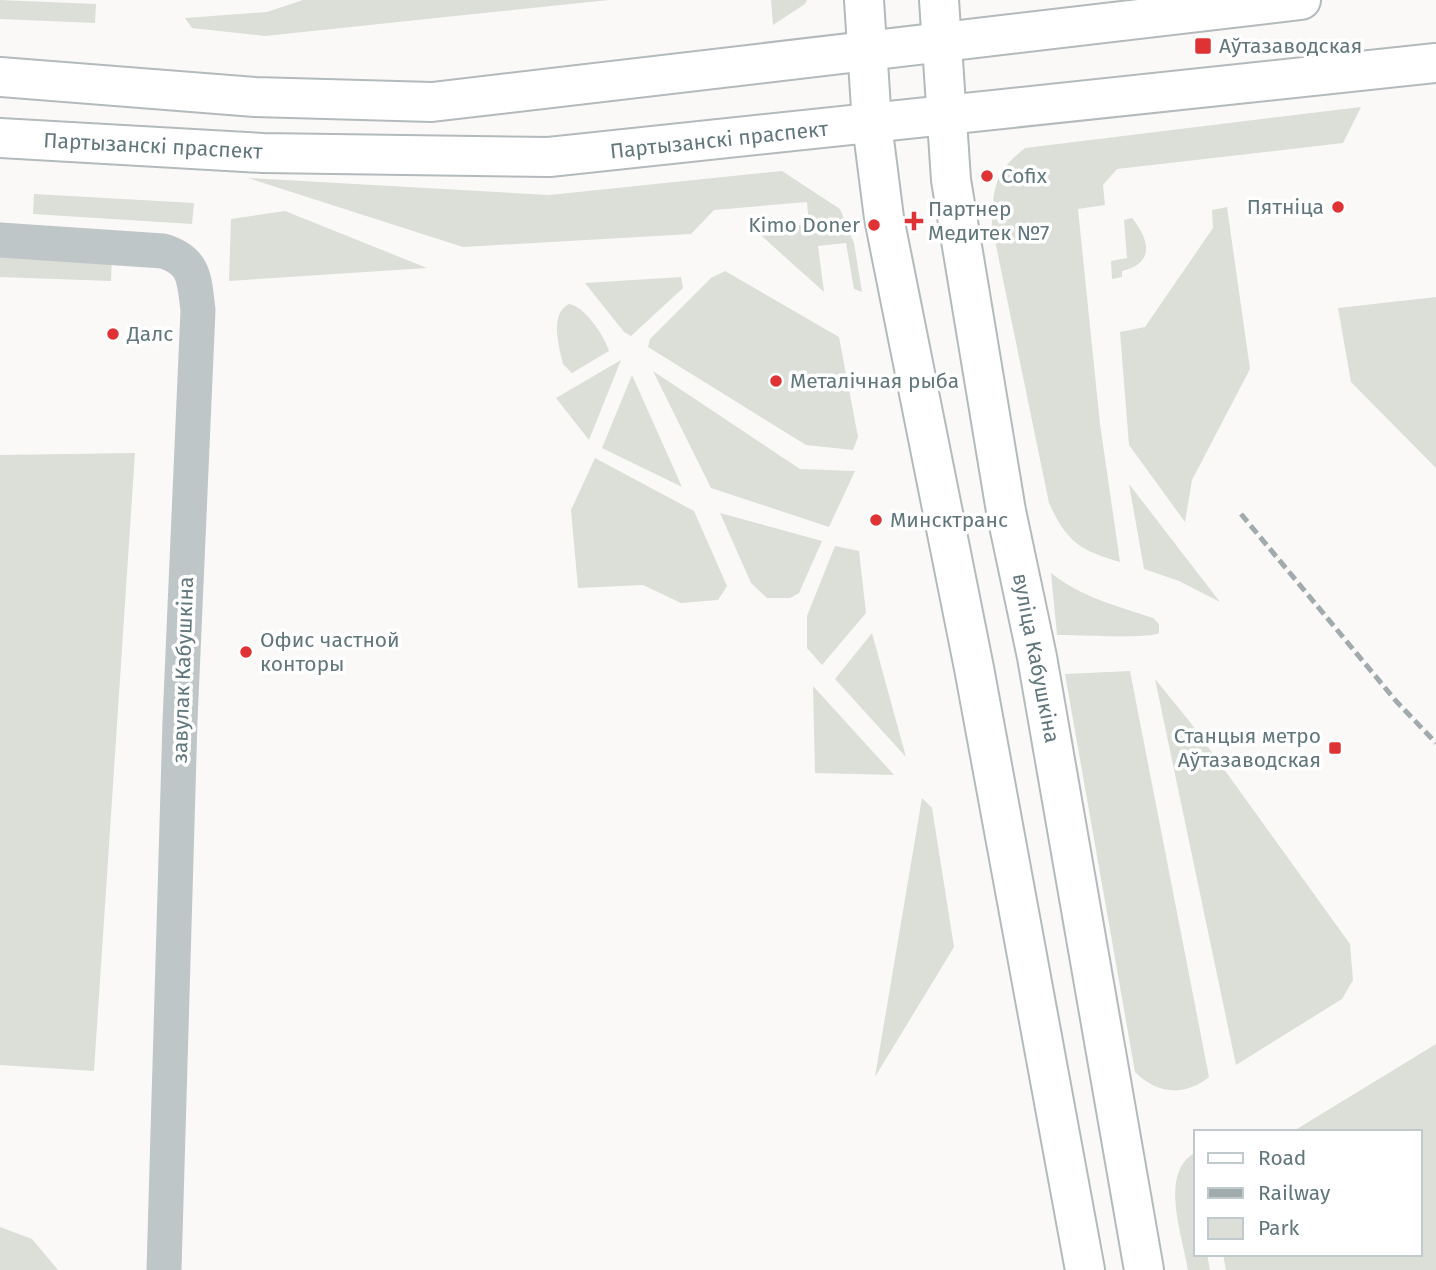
<svg xmlns="http://www.w3.org/2000/svg" width="1436" height="1270" font-family="'Fira Sans',sans-serif">
<style>
.green{fill:#dbdfd7}
.lines{fill:none;stroke-linecap:round;stroke-linejoin:round}
.major-casing{stroke:#b3babc;stroke-width:42}
.minor{stroke:#bfc6c8;stroke-width:35}
.major{stroke:#fff;stroke-width:38}
.rail{stroke:#a1abae;stroke-width:5;stroke-dasharray:10 5;stroke-linecap:butt}
.poi-dot{fill:#df3234;stroke:#fff;stroke-width:2.5}
.labels{text-anchor:middle;stroke-width:7;stroke-linejoin:round;paint-order:stroke}
.poi-label{font-size:21px;fill:#61777c;stroke:#fff;text-anchor:start}
.street-label{font-size:21px;fill:#61777c;stroke:#fff}
</style>
<rect width="100%" height="100%" fill="#faf9f8"/>
<g class="green">
<path d="M0,0L96,4L95,23L0,19Z"/>
<path d="M303,0H609L265,36L192,28L185,18L267,12Z"/>
<path d="M771,0H807L805,4L773,25Z"/>
<path d="M1361,107L1343,143L1117,169L1103,185L1105,205L1078,209L1100,424L1120,562C1079,550 1067,542 1049,503L992,226C993,188 994,172 1025,148Z"/>
<path d="M782,171L840,209L854,243L862,292L854,289L846,243L818,246L824,292L755,230L809,224L807,202L714,210L691,234L463,247L248,178L549,195Z"/>
<path d="M34,194L194,203L192,224L33,214Z"/>
<path d="M1227,207L1250,369L1192,480L1185,522L1129,445L1120,332L1145,327L1213,228L1212,210Z"/>
<path d="M285,211L427,268L229,281L231,219Z"/>
<path d="M1132,218C1149,239 1156,263 1122,271V277L1112,279L1111,261L1127,258L1124,220Z"/>
<path d="M0,252L112,256L111,281L0,277Z"/>
<path d="M725,271L839,337L858,437L853,450L806,445L648,347L650,339L711,278Z"/>
<path d="M681,277L683,288L631,336L624,332L585,283Z"/>
<path d="M1436,297V468L1351,382L1338,308Z"/>
<path d="M569,304C585,307 604,335 609,351L572,373L563,364C559,346 549,314 569,304Z"/>
<path d="M621,360L589,440L556,398Z"/>
<path d="M653,371L800,469L855,471L829,527L711,488Z"/>
<path d="M632,375L682,487L602,448Z"/>
<path d="M135,453L94,1071L0,1065V455Z"/>
<path d="M595,458L694,511L727,586L718,600L681,603L643,585L578,588L571,510Z"/>
<path d="M1129,484L1220,602L1179,581L1144,569Z"/>
<path d="M720,513L822,541L799,593L790,598H767L751,583Z"/>
<path d="M835,546L859,551L866,613L822,665L807,648V616Z"/>
<path d="M1051,573C1081,597 1117,606 1153,618L1159,624V633C1150,639 1075,635 1057,635Z"/>
<path d="M872,633L906,757L835,679Z"/>
<path d="M1130,671L1209,1077C1184,1097 1157,1094 1135,1072L1065,674Z"/>
<path d="M1155,679L1190,722L1350,944L1353,980L1342,999L1236,1065Z"/>
<path d="M813,686L894,775L815,773Z"/>
<path d="M922,798L932,808L954,947L875,1077Z"/>
<path d="M1436,1044V1270H1226L1223,1254H1420V1132H1292Z"/>
<path d="M1196,1152V1254H1207L1210,1270H1188C1183,1236 1158,1172 1196,1152Z"/>
<path d="M0,1227L32,1239L58,1270H0Z"/>
</g>
<g class="lines">
<defs>
<g id="major">
<path d="M864,0L872,124L884,218L974,668L1085,1270"/>
<path d="M939,0L951,180L1006,511L1037,657L1144,1270"/>
<path d="M0,77L255,97L432,102L1301,0"/>
<path d="M0,138L263,153L549,157L1436,63"/>
</g>
</defs>
<use href="#major" class="major-casing"/>
<path class="minor" d="M0,240L163,251C196,261 194,280 198,310L180,721L164,1270"/>
<use href="#major" class="major"/>
<path class="rail" d="M1241,514L1396,701L1436,743"/>
</g>
<g class="poi-dot">
<rect x="1194" y="37" width="18" height="18" rx="3.5"/>
<circle cx="987" cy="176" r="7"/>
<circle cx="1338" cy="207" r="7"/>
<path d="M910.5 210.5h7v7h7v7h-7v7h-7v-7h-7v-7h7z"/>
<circle cx="874" cy="225" r="7"/>
<circle cx="113" cy="334" r="7"/>
<circle cx="776" cy="381" r="7"/>
<circle cx="876" cy="520" r="7"/>
<circle cx="246" cy="652" r="7"/>
<rect x="1328" y="741" width="14" height="14" rx="3.5"/>
</g>
<g class="labels">
<g class="poi-label">
<text x="1219" y="53">Аўтазаводская</text>
<text x="1001" y="183">Cofix</text>
<text x="1324" y="214" text-anchor="end">Пятніца</text>
<text x="928" y="216">Партнер<tspan x="928" dy="24">Медитек №7</tspan></text>
<text x="860" y="232" text-anchor="end">Kimo Doner</text>
<text x="127" y="341">Далс</text>
<text x="790" y="388">Металічная рыба</text>
<text x="890" y="527">Минсктранс</text>
<text x="260" y="647">Офис частной<tspan x="260" dy="24">конторы</tspan></text>
<text x="1321" y="743" text-anchor="end">Станцыя метро<tspan x="1321" dy="24">Аўтазаводская</tspan></text>
</g>
<g class="street-label">
<text transform="translate(719 140) rotate(-6)" y="7">Партызанскі праспект</text>
<text transform="translate(153 146) rotate(3)" y="7">Партызанскі праспект</text>
<text transform="translate(1036 658) rotate(79)" y="7">вуліца Кабушкіна</text>
<text transform="translate(183 670) rotate(-88)" y="7">завулак Кабушкіна</text>
</g>
</g>
<rect x="1194" y="1130" width="228" height="126" fill="#ffffff" stroke="#c0c9cb" stroke-width="2"/>
<rect x="1208" y="1153" width="35" height="10" fill="#ffffff" stroke="#c0c9cb" stroke-width="2"/>
<text x="1258" y="1165" font-size="21" fill="#61777c">Road</text>
<rect x="1208" y="1188" width="35" height="10" fill="#a1abae" stroke="#c0c9cb" stroke-width="2"/>
<text x="1258" y="1200" font-size="21" fill="#61777c">Railway</text>
<rect x="1208" y="1218" width="35" height="21" fill="#dbdfd7" stroke="#c0c9cb" stroke-width="2"/>
<text x="1258" y="1235" font-size="21" fill="#61777c">Park</text>
</svg>
